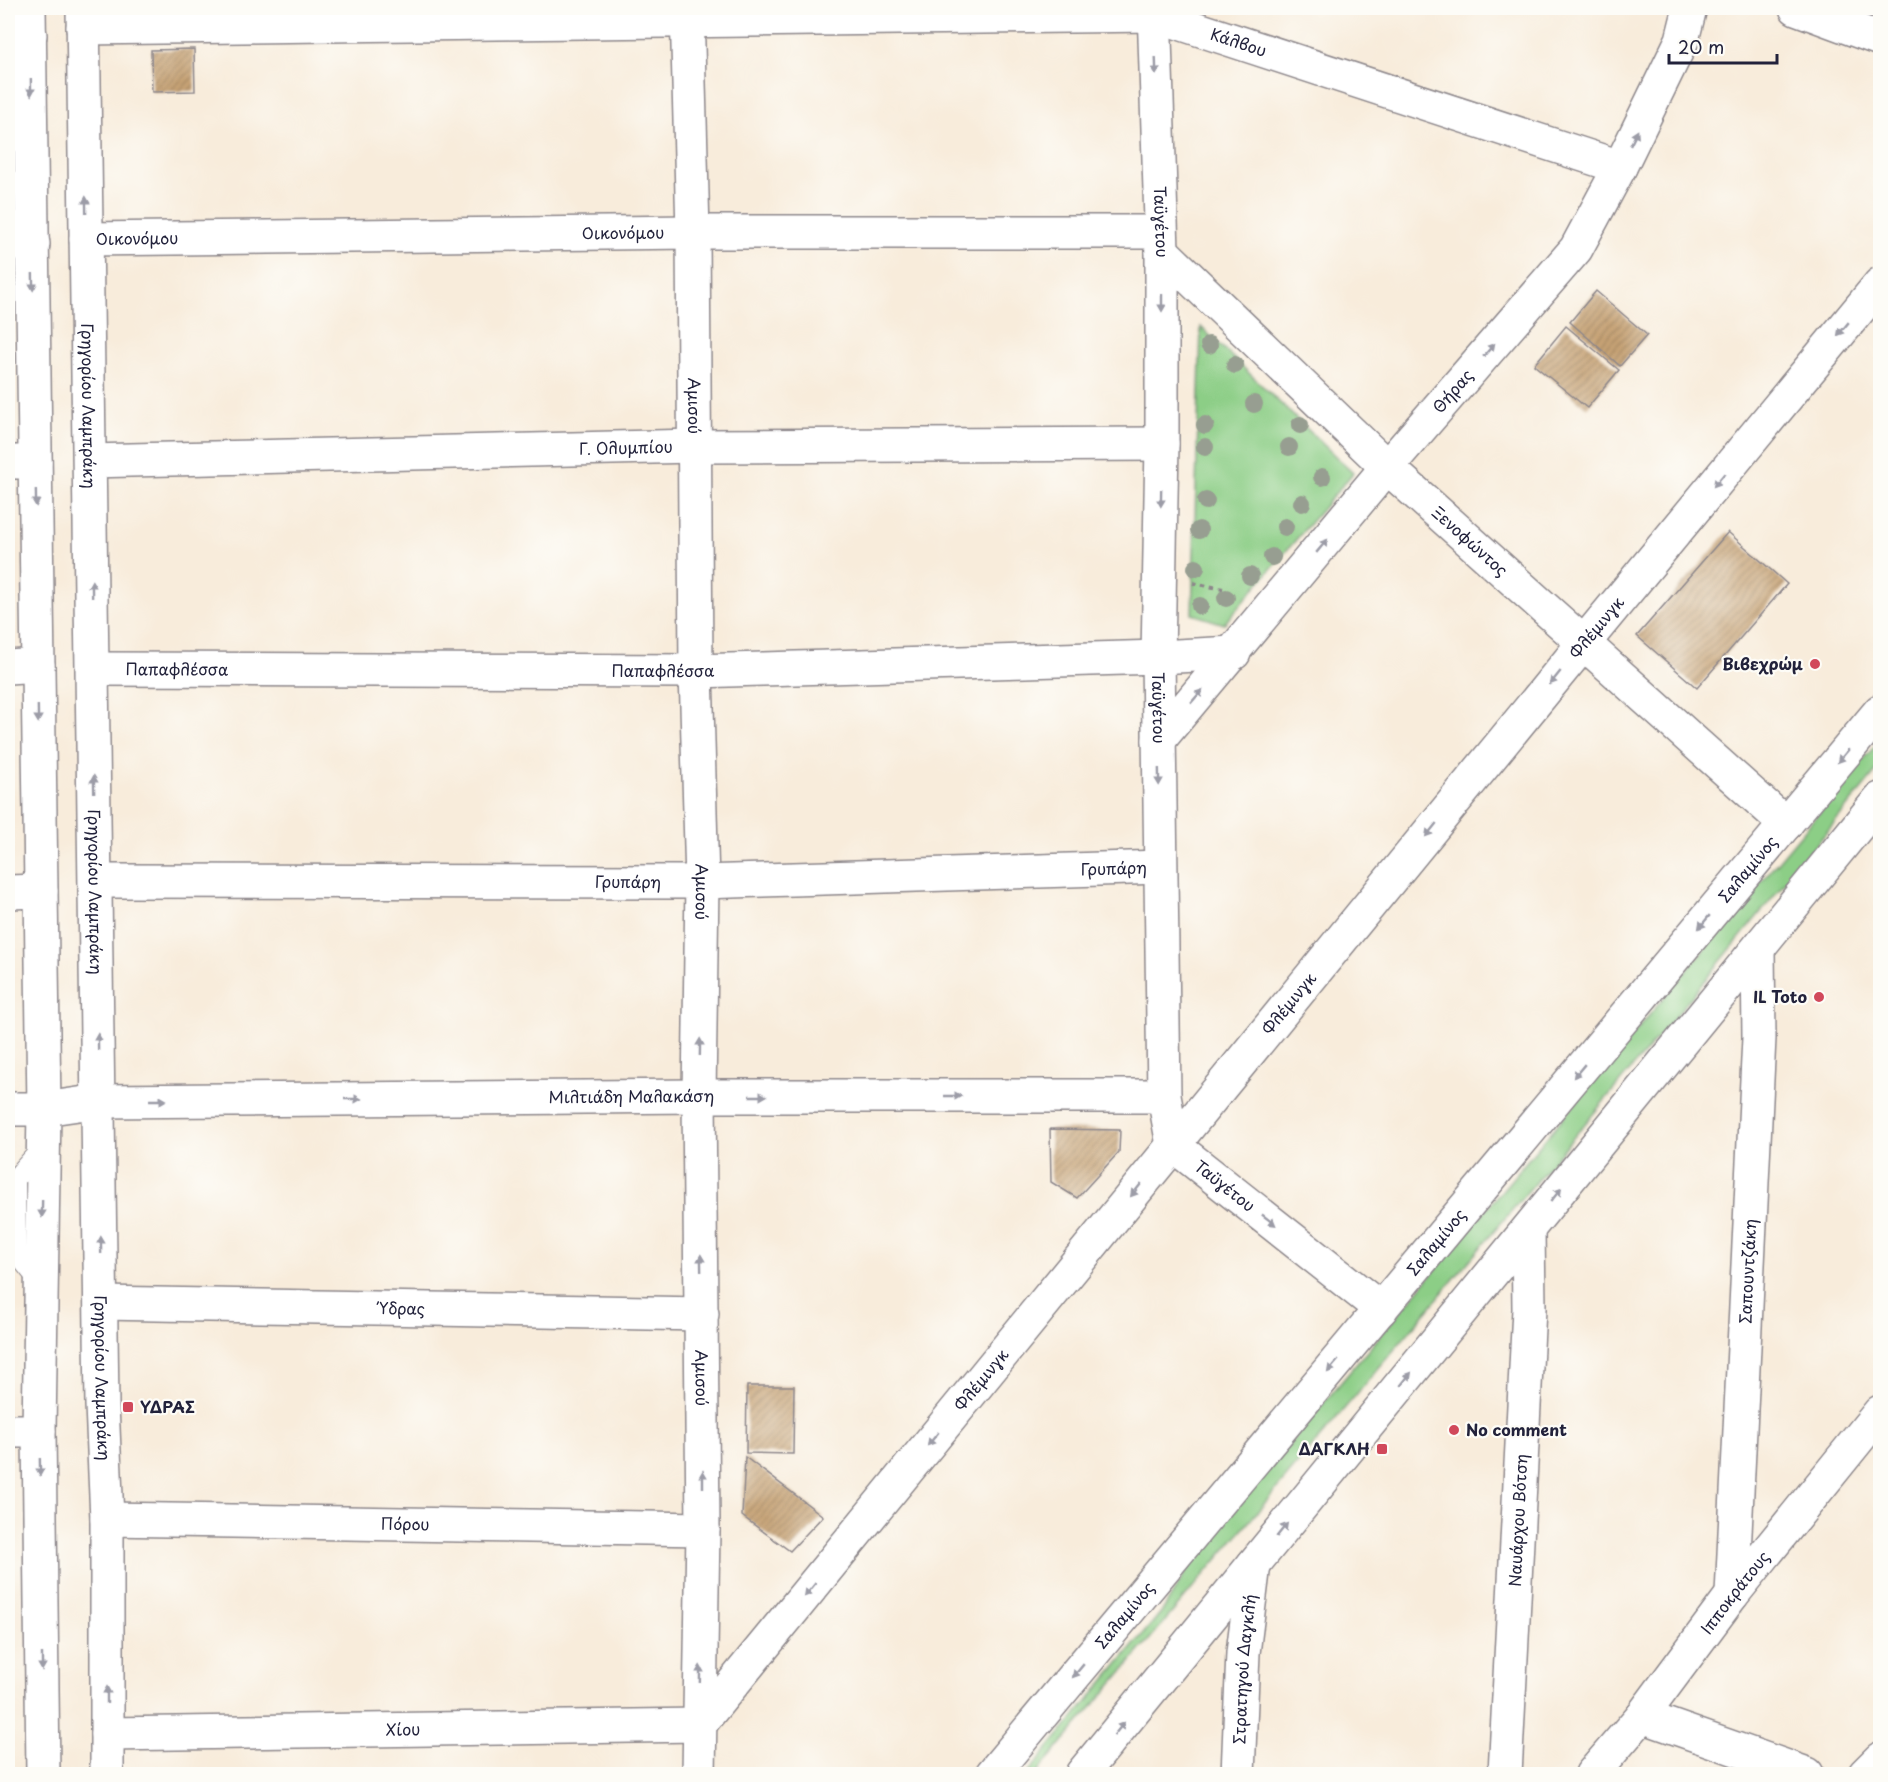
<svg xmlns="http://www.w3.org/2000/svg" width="1888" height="1782" font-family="'Playpen Sans',sans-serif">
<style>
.green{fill:#8cce86;stroke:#577860;stroke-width:1.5}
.building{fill:url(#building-hatch)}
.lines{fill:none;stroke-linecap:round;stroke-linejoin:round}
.lane-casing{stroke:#8d878b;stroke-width:22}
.street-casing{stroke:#8d878b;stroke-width:36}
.secondary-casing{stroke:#8d878b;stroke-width:36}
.primary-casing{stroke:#8d878b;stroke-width:36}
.path{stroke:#8d878b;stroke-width:4;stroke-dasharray:4.5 4.5;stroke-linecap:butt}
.lane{stroke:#fff;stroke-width:20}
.street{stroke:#fff;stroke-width:33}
.secondary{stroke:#fff;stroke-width:33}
.primary{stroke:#fff;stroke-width:33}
.tree{fill:#979e91}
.oneway{fill:#9c9ca7}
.poi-dot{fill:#d1495b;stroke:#fdfcf7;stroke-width:2}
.labels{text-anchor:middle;stroke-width:4.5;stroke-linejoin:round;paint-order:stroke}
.street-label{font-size:16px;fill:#22223b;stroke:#fdfcf7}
.poi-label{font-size:16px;font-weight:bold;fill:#22223b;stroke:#fdfcf7;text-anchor:end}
</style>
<defs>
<pattern id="building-hatch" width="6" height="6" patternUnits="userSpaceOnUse" patternTransform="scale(1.5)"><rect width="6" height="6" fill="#c6a275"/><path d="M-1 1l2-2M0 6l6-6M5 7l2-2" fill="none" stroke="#a08461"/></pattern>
</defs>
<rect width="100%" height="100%" fill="#fdfcf7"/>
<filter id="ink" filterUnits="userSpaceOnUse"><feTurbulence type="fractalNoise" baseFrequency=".0167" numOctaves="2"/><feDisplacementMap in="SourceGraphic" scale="12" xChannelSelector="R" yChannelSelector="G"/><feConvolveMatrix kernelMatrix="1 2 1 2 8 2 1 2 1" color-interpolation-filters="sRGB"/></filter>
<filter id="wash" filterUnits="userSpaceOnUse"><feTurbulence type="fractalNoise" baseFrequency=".008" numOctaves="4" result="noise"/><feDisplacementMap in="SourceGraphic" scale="24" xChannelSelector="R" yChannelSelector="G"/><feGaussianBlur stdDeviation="1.35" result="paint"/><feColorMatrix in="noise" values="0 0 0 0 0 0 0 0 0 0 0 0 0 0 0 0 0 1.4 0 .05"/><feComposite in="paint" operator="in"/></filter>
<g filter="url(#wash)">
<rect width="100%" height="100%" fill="#f8ecdb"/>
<g class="green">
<path d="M1201,327L1353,473L1224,624L1192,614Z"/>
<path d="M1880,740V767L1670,1023L1036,1774H1027L1163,1610L1197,1554Z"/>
</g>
<g id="blocks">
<g class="building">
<path d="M194,49L195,91L152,92L151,50Z"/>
<path d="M1596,291L1647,335L1620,366L1570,322Z"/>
<path d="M1566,326L1619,370L1587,408L1534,365Z"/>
<path d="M1728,532L1787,584L1697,688L1637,636Z"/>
<path d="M1050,1129L1120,1130L1119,1152L1077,1198L1051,1182Z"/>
<path d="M747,1386H794L793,1454L746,1453Z"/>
<path d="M745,1457L823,1516L790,1551L742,1516Z"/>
</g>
</g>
</g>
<g filter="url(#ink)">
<use href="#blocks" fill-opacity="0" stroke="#8d878b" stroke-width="1.5"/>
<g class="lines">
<defs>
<path id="lane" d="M41,1283L16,1252L15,1179L43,1147"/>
<g id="street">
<path id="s1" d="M687,8L693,232L696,671L702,882L699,1096L703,1529L699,1774"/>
<path d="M1796,8L1880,39"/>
<path id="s2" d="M83,28L1155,15L1620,167"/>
<path d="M8,35H30"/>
<path id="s3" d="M86,239L693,232H1160"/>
<path d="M8,244H33"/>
<path id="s4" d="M1162,251L1387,467L1786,824"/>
<path id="s5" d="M90,461L694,446L1162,444"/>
<path d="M8,462H35"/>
<path d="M8,667L38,665"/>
<path id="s6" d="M93,669L696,671L1158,657L1234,653"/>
<path id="s7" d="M1159,740L1387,467L1576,249L1620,167L1682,40L1690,8"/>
<path id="s8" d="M96,881L702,882L1160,867"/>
<path d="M8,892L41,891"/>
<path id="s9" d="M8,1109H44L99,1101L699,1096H1164"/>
<path id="s10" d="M102,1303L702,1314"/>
<path d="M8,1431H39"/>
<path id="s11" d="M107,1519L703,1529"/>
<path id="s12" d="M1732,1595L1759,1038L1758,949"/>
<path d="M1642,1716L1807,1774"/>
<path id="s13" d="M107,1734L699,1725L1583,644L1880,284"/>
<path id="s14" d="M1238,1774L1243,1653L1254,1564"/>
<path id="s15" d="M1505,1774L1529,1309L1528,1230"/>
<path id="s16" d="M1592,1774L1642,1716L1732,1595L1880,1412"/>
<path d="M1865,1774L1880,1759"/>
</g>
<g id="secondary">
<path d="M29,8L44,1109L39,1431L43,1774"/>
<path id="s17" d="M83,8L102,1405L107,1519V1774"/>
<path id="s18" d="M1154,8L1162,251V444L1158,657L1164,1096L1173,1145L1381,1309"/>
</g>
<g id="primary">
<path id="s19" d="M992,1774L1880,711"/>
<path d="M1082,1774L1880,799"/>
</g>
</defs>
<use href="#lane" class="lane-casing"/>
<use href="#street" class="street-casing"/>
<use href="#secondary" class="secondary-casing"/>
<use href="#primary" class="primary-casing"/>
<path class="path" d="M1193,583L1223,589"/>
<use href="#lane" class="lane"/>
<use href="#street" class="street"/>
<use href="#secondary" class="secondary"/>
<use href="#primary" class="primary"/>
</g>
<g class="tree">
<circle cx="1209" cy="345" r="9"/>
<circle cx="1235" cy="365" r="9"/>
<circle cx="1254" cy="404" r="9"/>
<circle cx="1205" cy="425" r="9"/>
<circle cx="1300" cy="425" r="9"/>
<circle cx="1205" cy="447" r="9"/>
<circle cx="1289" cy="447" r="9"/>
<circle cx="1322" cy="477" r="9"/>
<circle cx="1206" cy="501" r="9"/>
<circle cx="1302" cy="503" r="9"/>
<circle cx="1285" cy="527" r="9"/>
<circle cx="1199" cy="530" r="9"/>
<circle cx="1272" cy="557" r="9"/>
<circle cx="1196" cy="568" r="9"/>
<circle cx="1250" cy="576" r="9"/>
<circle cx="1226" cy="598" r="9"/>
<circle cx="1200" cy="606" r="9"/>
</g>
<defs><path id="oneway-solid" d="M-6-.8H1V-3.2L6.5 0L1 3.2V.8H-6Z" transform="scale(1.5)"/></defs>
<g class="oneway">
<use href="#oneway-solid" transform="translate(1156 66) rotate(88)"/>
<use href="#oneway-solid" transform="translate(31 87) rotate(89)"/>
<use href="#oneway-solid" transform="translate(1634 138) rotate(-64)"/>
<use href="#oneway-solid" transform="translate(86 205) rotate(-91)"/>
<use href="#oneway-solid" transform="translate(33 282) rotate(89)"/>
<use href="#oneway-solid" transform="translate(1162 303) rotate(90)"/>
<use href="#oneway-solid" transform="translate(1843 329) rotate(130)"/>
<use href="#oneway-solid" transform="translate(1489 350) rotate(-49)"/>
<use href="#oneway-solid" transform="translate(1719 480) rotate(130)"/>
<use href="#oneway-solid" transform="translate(36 498) rotate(89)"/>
<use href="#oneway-solid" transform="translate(1161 498) rotate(91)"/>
<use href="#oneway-solid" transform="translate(1322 546) rotate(-50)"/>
<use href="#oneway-solid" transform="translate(92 589) rotate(-91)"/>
<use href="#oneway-solid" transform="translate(1555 678) rotate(129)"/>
<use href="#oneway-solid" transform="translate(1197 696) rotate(-49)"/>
<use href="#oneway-solid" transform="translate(38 714) rotate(89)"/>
<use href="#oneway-solid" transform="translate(1843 756) rotate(130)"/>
<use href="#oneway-solid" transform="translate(1159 777) rotate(89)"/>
<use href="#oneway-solid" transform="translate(94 784) rotate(-91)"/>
<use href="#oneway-solid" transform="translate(1431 830) rotate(129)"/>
<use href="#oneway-solid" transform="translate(1704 922) rotate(130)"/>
<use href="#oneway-solid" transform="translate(98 1042) rotate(-91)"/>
<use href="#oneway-solid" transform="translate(700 1047) rotate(-89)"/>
<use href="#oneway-solid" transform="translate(1579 1071) rotate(130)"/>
<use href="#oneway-solid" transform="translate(758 1096)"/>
<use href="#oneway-solid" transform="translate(953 1096)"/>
<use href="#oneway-solid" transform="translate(353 1099)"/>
<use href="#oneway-solid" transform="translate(158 1100)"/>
<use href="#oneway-solid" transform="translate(1136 1190) rotate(129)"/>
<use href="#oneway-solid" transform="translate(1556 1195) rotate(-51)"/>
<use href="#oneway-solid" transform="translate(42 1209) rotate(91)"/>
<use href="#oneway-solid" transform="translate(1269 1220) rotate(38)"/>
<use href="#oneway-solid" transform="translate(101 1245) rotate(-91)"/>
<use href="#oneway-solid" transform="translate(701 1263) rotate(-91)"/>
<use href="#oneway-solid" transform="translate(1333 1366) rotate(130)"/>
<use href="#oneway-solid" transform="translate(1406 1379) rotate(-51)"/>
<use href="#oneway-solid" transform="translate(933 1439) rotate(129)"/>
<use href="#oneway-solid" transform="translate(40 1467) rotate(89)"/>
<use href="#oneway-solid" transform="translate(703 1479) rotate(-90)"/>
<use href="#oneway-solid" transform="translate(1282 1530) rotate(-51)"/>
<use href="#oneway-solid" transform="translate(810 1590) rotate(129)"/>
<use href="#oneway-solid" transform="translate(42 1662) rotate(90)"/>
<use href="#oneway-solid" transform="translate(1078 1671) rotate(130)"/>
<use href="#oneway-solid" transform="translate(700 1674) rotate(-89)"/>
<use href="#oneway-solid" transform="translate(107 1695) rotate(-90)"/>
<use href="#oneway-solid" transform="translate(1119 1729) rotate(-51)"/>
</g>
</g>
<g class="poi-dot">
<circle cx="1815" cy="664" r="6"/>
<circle cx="1819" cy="997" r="6"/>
<rect x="122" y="1401" width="12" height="12" rx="3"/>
<circle cx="1454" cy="1430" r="6"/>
<rect x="1376" y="1443" width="12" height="12" rx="3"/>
</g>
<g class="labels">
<g class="street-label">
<text dy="6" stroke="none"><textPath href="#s2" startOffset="1160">Κάλβου</textPath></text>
<text dy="6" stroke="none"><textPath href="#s18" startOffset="214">Ταϋγέτου</textPath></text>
<text dy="6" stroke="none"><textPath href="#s3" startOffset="537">Οικονόμου</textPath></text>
<text dy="6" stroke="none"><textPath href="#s3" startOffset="51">Οικονόμου</textPath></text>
<text dy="6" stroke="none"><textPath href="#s7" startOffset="456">Θήρας</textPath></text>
<text dy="6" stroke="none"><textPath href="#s17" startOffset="398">Γρηγορίου Λαμπράκη</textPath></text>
<text dy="6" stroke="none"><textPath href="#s1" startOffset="398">Αμισού</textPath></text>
<text dy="6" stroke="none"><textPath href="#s5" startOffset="536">Γ. Ολυμπίου</textPath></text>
<text dy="6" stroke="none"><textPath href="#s4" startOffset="423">Ξενοφώντος</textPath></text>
<text dy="6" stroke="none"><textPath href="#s13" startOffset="2010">Φλέμινγκ</textPath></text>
<text dy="6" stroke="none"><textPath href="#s6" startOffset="84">Παπαφλέσσα</textPath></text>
<text dy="6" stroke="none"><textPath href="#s6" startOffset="570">Παπαφλέσσα</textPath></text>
<text dy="6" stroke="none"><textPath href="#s18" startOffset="700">Ταϋγέτου</textPath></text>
<text dy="6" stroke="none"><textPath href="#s8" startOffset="1018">Γρυπάρη</textPath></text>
<text dy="6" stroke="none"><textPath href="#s19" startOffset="1179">Σαλαμίνος</textPath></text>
<text dy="6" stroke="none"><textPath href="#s8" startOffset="532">Γρυπάρη</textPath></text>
<text dy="6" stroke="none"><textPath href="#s17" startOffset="884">Γρηγορίου Λαμπράκη</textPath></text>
<text dy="6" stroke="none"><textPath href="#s1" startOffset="884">Αμισού</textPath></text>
<text dy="6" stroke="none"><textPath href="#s13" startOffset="1524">Φλέμινγκ</textPath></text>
<text dy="6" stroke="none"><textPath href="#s9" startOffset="624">Μιλτιάδη Μαλακάση</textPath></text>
<text dy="6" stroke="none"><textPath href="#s18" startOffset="1204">Ταϋγέτου</textPath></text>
<text dy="6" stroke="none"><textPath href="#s19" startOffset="693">Σαλαμίνος</textPath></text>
<text dy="6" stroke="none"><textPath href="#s12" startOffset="324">Σαπουντζάκη</textPath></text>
<text dy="6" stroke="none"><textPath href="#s10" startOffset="300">Ύδρας</textPath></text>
<text dy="6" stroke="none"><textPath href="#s17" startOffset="1370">Γρηγορίου Λαμπράκη</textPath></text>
<text dy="6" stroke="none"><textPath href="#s1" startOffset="1370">Αμισού</textPath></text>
<text dy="6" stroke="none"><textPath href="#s13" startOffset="1038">Φλέμινγκ</textPath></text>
<text dy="6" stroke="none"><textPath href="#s15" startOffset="254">Ναυάρχου Βότση</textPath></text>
<text dy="6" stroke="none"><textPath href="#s11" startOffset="298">Πόρου</textPath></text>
<text dy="6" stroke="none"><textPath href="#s16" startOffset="231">Ιπποκράτους</textPath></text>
<text dy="6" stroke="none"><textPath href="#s19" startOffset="207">Σαλαμίνος</textPath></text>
<text dy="6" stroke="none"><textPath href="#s14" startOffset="105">Στρατηγού Δαγκλή</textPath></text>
<text dy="6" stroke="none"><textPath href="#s13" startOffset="296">Χίου</textPath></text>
</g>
<g class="poi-label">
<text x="1803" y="670">Βιβεχρώμ</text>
<text x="1807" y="1003">IL Toto</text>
<text x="140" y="1413" text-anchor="start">ΥΔΡΑΣ</text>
<text x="1466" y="1436" text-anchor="start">No comment</text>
<text x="1370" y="1455">ΔΑΓΚΛΗ</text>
</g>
</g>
<rect width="1888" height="1782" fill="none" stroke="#fdfcf7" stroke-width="30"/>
<path d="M1669 54v9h108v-9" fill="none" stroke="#22223b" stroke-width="3"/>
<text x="1678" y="54" font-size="18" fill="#22223b" stroke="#fdfcf7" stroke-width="4.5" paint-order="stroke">20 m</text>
</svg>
